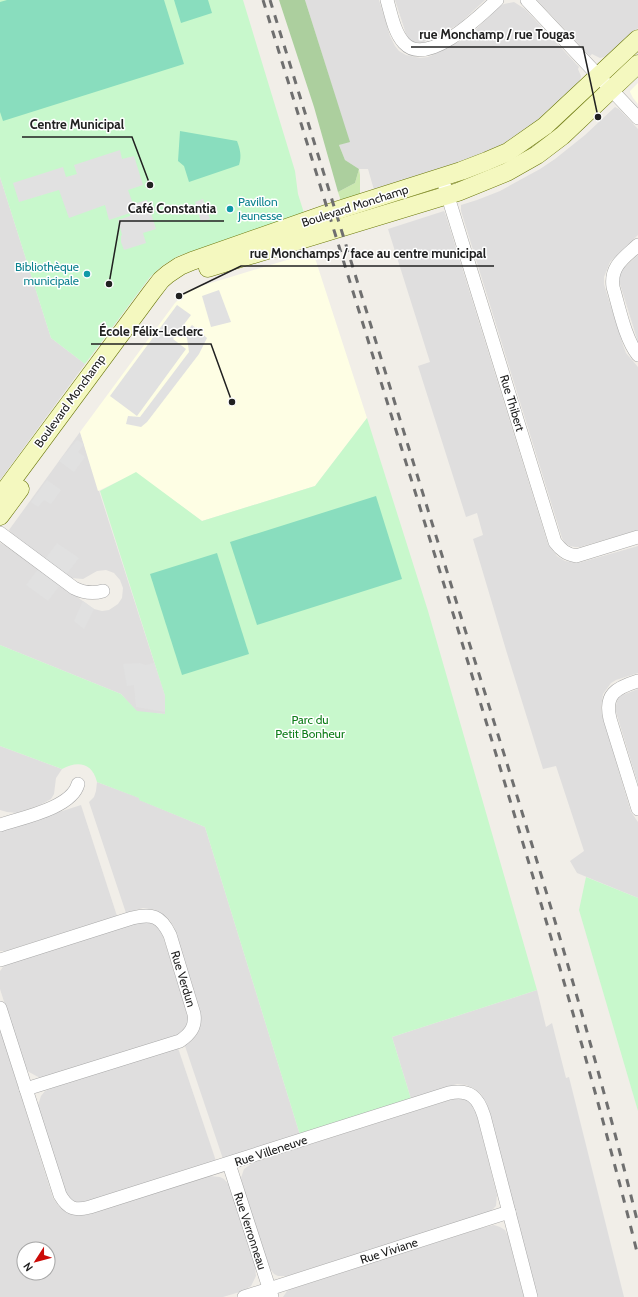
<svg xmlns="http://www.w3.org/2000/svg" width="638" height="1297" font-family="Cabin,sans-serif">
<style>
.residential{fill:#dfdede;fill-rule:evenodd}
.education{fill:#fefee4}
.grass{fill:#cbe9b0}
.forest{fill:#accf9e}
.park{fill:#c8f8cc}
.pitch{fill:#89ddbe}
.parking{fill:#e1e1e1}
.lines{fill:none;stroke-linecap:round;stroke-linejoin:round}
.street-casing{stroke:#a8a8a8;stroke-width:14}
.secondary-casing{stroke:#6a7709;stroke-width:19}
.street{stroke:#fff;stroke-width:13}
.secondary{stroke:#f4f8bf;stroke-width:18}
.rail{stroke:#6f6f6f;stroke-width:3;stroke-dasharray:8 8;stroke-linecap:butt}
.culture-dot{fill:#0f9aa8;stroke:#fff;stroke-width:1.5}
.labels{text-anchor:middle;stroke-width:3;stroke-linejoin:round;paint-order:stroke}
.culture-label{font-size:12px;fill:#0d838f;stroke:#fff;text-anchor:start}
.street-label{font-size:12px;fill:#212121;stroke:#fff}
.park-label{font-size:12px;fill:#107e1b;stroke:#fff}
.leader{fill:none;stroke:#212121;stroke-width:1.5}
.callout-dot{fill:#212121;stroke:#fff;stroke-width:1.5}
.callout-label{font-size:13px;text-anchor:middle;font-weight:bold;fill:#212121;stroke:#fff;stroke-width:3;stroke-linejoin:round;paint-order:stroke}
</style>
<rect width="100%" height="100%" fill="#f1eee8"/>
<g class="residential">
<path d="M305,0H379L390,36L395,46L399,51L406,55L420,58L428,57L435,54L462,40L473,32L499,7L504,4L514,2L525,9L579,67L578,69L581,76L580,80L579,82L550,111L512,139L499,146L474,158L374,190L368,169H359L345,160L339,145L349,141Z"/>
<path d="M395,0H485L459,24L434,38L421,43L411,41L407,37Z"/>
<path d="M537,0H638V28L608,56L600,58L592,54L590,56Z"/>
<path d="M615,107L619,109L638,129V235L610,262L604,277V284L606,291L623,345L626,353L638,367V530L580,547H575L570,546L565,543L562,538L461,211V205L477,200L500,191L540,169L555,159L585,135Z"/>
<path d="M0,177L51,338L85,364L0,480Z"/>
<path d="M444,211L446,216L548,544L557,556L565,561L578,563L638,546V673L616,680L611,683L603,694L601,708L602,715L631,812L638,822V898L577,873L570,861L584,851L556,766L543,769L506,650L473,539L483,535L477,513L466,517L418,366L430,362L388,229Z"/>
<path d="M638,255V342L619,281L620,274L623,269Z"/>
<path d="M80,432L165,696V714L137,712L121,694L0,645V543L4,545L94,609L102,611L109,610L118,604L122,598L123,588L120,580L114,573L106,570L97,571L83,579L71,578L12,534L9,530Z"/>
<path d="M638,689V784L616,712V706L617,701L620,696Z"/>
<path d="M0,746L62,769L56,778L54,794L51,799L40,805L17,813L7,812L0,810Z"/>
<path d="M97,782L140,798V800L205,827L300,1135L223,1159L185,1046L194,1038L198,1031L201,1024V1015L174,927L169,919L155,910L143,908L126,913L89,802L94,797L96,791Z"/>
<path d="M81,805L117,916L6,951H0V831Z"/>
<path d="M142,921H149L154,923L158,927L162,933L188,1015V1022L186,1028L177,1035L40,1078L29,1072L25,1067L0,989V971L3,967L9,963Z"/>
<path d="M537,990L546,1027L552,1023L566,1078L569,1077L624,1297H537L488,1110L481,1094L473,1088L466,1085L457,1084L411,1099L392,1037Z"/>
<path d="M0,1029L53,1198L58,1205L63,1210L74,1215H86L210,1176L220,1177L224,1179L230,1186L255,1266L256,1276L251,1286L243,1291L223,1297H0ZM24,1249H48V1273H24Z"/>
<path d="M178,1048L216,1161L104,1197L78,1203L72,1201L68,1197L64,1191L38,1105L41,1096L45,1091L52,1088Z"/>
<path d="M456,1098L467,1100L475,1108L497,1195L496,1206L492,1210L487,1213L287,1276H278L274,1274L268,1266L243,1186L241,1178L244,1169L254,1162Z"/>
<path d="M494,1225L500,1227L505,1230L508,1236L524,1297H283L287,1291L291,1289L481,1228Z"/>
</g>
<g class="education">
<path d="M638,83V104L633,98L630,92V91Z"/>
<path d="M313,252L367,418L315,486L202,521L136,473L98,491L80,432L175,303L188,290Z"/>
</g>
<path class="grass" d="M359,169L360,175V195L341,201L338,192L355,183Z"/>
<path class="forest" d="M279,0H305L350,142L339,145L345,160L359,169L355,183L338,192L314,107Z"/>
<g class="park">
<path d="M0,0H243L295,171L298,194L304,213L178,256L162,266L150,277L85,364L51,338L0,177Z"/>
<path d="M367,418L428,611L537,990L392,1037L411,1099L300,1135L205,827L139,800V798L97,782C92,762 77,761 62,769L0,746V645L121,694L137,711L165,714V696L100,491L136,472L202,521L315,486Z"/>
<path d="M586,877L638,898V1111L579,910Z"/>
</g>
<g class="pitch">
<path d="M7,0H164L184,64L3,121L0,112V2Z"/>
<path d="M174,0H208L212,13L181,23Z"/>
<path d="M180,131L237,141C240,149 242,156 239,165L189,182L184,166L178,161Z"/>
<path d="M376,496L402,579L257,625L230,542Z"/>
<path d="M217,553L249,654L182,675L150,574Z"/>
</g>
<g class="parking">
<path d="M120,150L122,159L134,156L143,185L128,190L133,204L147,200L156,229L143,233L146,243L124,250L121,242V236L122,235L118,220L130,216V213L109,220L105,205L69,218L59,190L19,202L13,183L63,167L66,177L77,174L74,165Z"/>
<path d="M203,199L210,219L201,222L195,202Z"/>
<path d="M219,290L231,322L211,327L202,296Z"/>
<path d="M177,305L191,315L173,339L186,349L137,416L110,396Z"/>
<path d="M192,325L207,338L199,354L147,422L141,427L126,424L128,416L140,417L189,352L187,338L184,335Z"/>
<path d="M77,440L84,444L78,452L85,457L74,472L59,461Z"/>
<path d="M47,480L61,490L51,504L44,500L38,507L31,502Z"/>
<path d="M57,543L79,558L66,575L45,559Z"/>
<path d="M38,569L60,585L48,601L26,585Z"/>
<path d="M83,601L94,609L84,629L74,621Z"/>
<path d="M139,663L145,665L154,663L165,696V712L136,707L134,685L127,686L123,664Z"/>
</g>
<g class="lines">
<defs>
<g id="street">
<path d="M387,0C391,14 394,32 404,43C427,68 480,16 497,0"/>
<path d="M527,0L638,118"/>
<path d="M445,187L555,542C561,550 566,554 576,556L638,537"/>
<path d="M638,245C624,258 610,266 613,287C619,307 625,339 638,355"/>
<path d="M0,533L74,588C84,593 93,594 103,591"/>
<path d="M638,681C616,688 604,694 610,719L638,809"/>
<path d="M0,825C21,818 72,808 78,784"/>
<path d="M0,960L132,918C152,913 161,916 170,935L194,1014C196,1027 190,1034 180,1041L26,1089"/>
<path d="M0,1008L60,1195C68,1209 75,1211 90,1207L449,1093C470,1089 478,1097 484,1116L531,1297"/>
<path d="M229,1164L272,1297"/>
<path d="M244,1297L509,1212"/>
</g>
<g id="secondary">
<path d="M208,268L458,192L507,172L537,155L562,136L638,64"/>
<path d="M0,497L151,293L161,280L168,274L180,266L192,261L329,213L461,171L487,161L508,152L545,126L638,39"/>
<path d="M0,516L20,489"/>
</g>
</defs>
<use href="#street" class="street-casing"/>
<use href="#secondary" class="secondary-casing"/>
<use href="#street" class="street"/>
<use href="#secondary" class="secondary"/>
<g class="rail">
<path d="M263,0C327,208 391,415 456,623C520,833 585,1042 638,1256"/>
<path d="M270,0C334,206 398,413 462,620C525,820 588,1021 638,1224"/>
</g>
</g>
<g class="culture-dot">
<circle cx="230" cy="209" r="4"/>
<circle cx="87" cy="274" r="4"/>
</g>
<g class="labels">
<g class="culture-label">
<text x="238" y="206">Pavillon<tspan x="238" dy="14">Jeunesse</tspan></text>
<text x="79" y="271" text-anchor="end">Bibliothèque<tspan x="79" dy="14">municipale</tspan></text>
</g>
<g class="street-label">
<text transform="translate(355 206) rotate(-18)" y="4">Boulevard Monchamp</text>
<text transform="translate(70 401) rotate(-54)" y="4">Boulevard Monchamp</text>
<text transform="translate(512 403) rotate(73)" y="4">Rue Thibert</text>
<text transform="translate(183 979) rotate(73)" y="4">Rue Verdun</text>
<text transform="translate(271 1151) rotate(-18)" y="4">Rue Villeneuve</text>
<text transform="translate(250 1231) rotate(72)" y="4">Rue Verronneau</text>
<text transform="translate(389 1251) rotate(-18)" y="4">Rue Viviane</text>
</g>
<g class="park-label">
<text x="310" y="724">Parc du<tspan x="310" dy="14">Petit Bonheur</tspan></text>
</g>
</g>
<path class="leader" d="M598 117L583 47H411M150 185L132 137H22M109 284L120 221H224M179 296L241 266H494M232 402L211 344H91"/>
<g class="callout-dot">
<circle cx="598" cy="117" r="4"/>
<circle cx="150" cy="185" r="4"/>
<circle cx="109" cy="284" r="4"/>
<circle cx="179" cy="296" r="4"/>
<circle cx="232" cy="402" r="4"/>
</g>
<g class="callout-label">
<text x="497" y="39">rue Monchamp / rue Tougas</text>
<text x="77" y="129">Centre Municipal</text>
<text x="172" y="213">Café Constantia</text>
<text x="368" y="258">rue Monchamps / face au centre municipal</text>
<text x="151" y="336">École Félix-Leclerc</text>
</g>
<g transform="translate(36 1261) rotate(234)"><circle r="19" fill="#ffffff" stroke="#a6a6a6"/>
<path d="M0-3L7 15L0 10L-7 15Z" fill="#cb0a07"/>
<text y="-6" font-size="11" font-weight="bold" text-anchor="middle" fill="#212121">N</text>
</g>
</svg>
